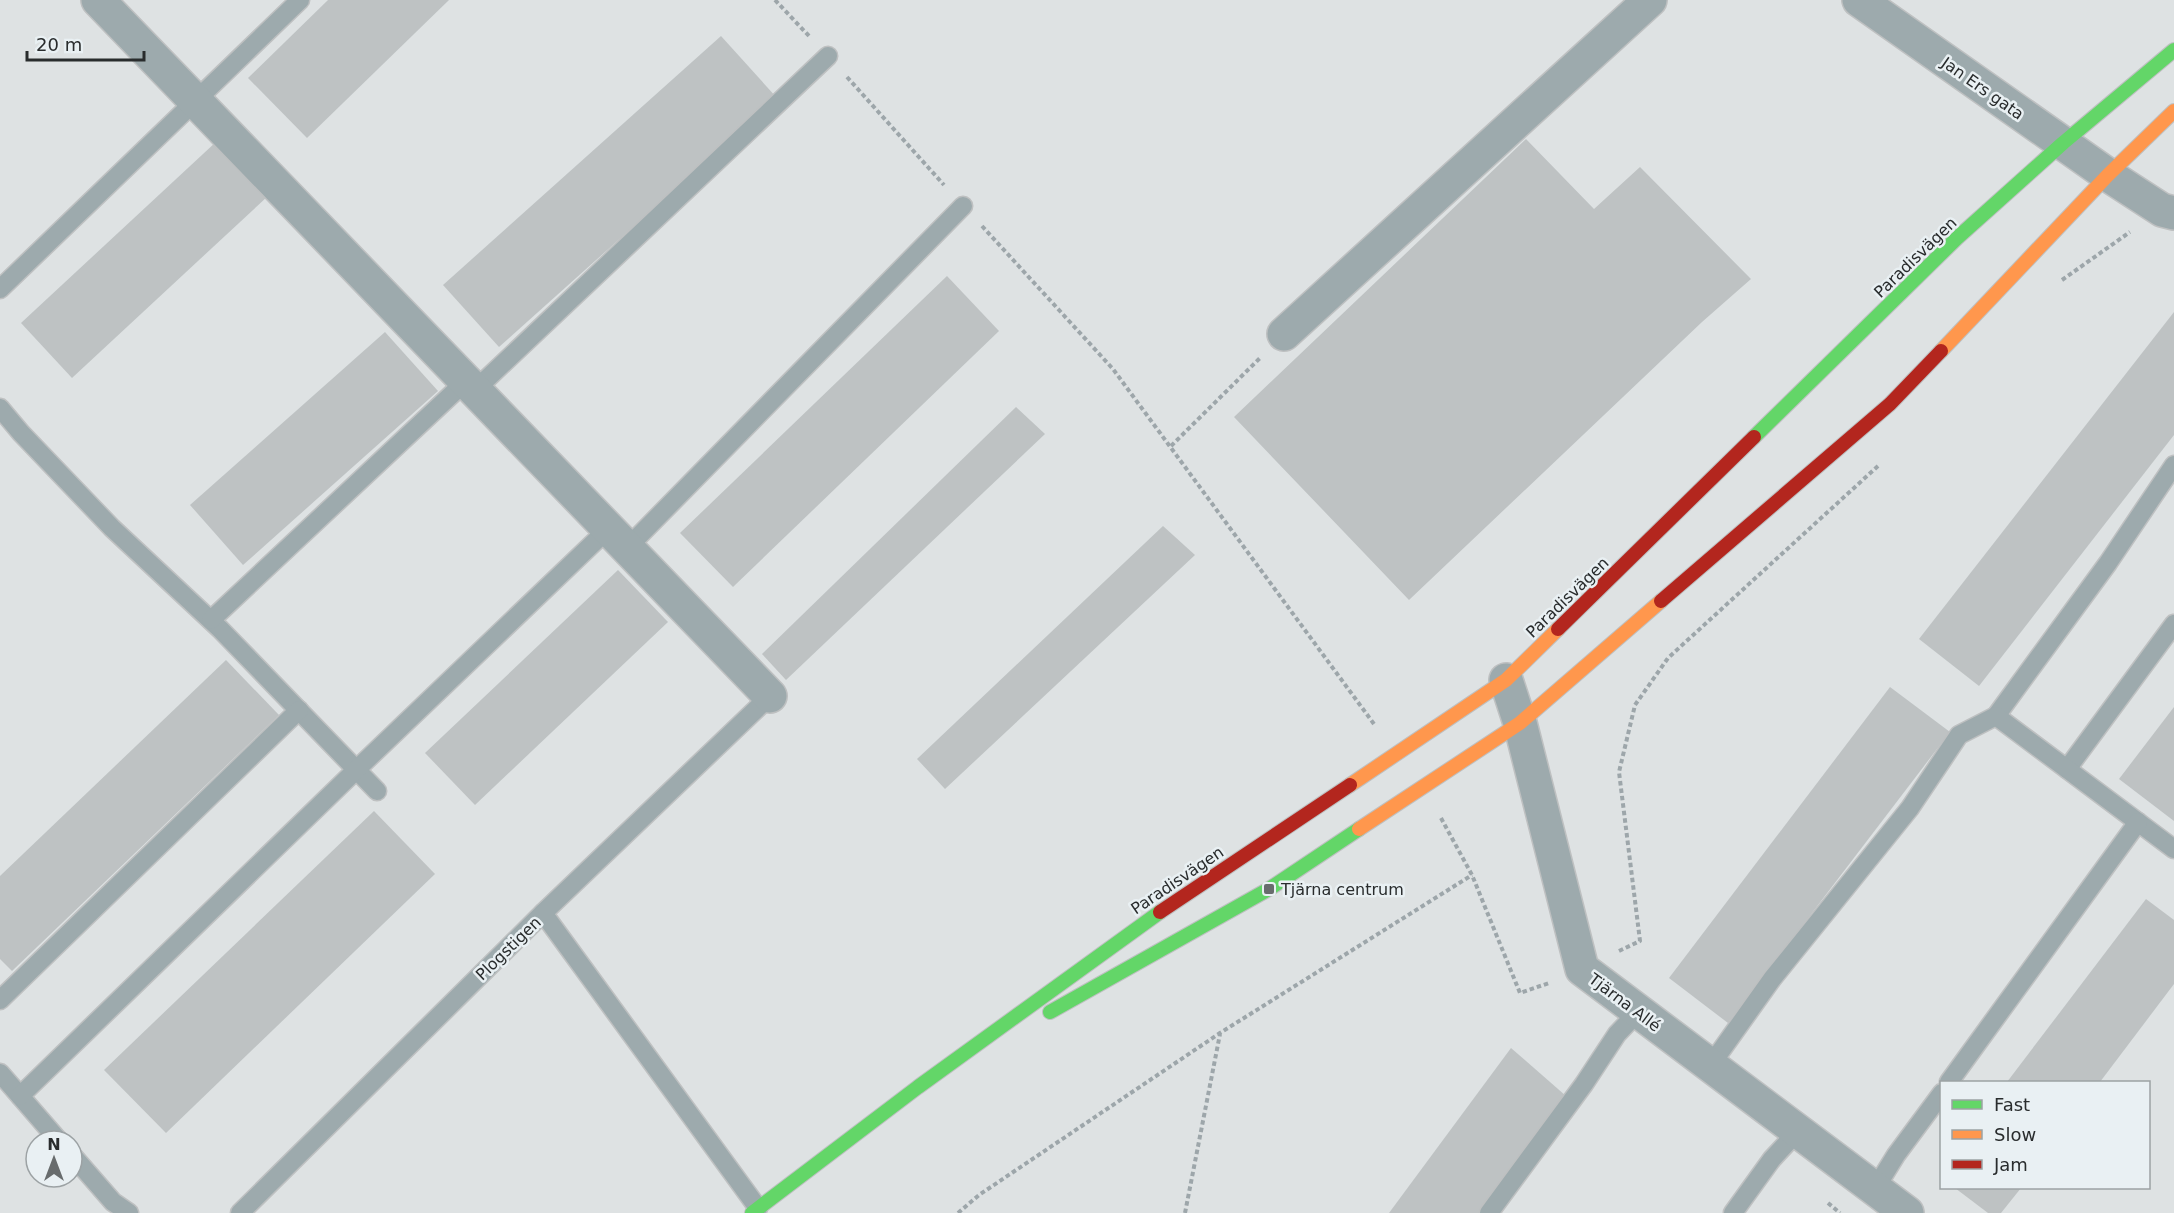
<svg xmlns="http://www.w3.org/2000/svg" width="2174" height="1213" font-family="'DejaVu Sans',sans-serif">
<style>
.building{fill:#bec2c3}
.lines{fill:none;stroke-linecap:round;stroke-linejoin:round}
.lane-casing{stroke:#bec0c1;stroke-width:21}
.street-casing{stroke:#bec0c1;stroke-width:36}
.fast-casing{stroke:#bec0c1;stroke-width:16}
.slow-casing{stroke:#bec0c1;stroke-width:16}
.jam-casing{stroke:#bec0c1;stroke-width:16}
.path{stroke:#9da6aa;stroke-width:4;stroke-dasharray:4.5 3;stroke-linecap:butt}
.lane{stroke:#9daaad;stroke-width:18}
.street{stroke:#9daaad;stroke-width:33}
.fast{stroke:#63d668;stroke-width:14}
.slow{stroke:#ff974d;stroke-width:14}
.jam{stroke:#b3261e;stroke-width:14}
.poi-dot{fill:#686c6d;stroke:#e9f0f3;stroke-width:2}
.labels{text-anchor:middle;stroke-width:5;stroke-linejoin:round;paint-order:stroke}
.street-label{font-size:16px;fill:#292c2d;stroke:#e9f0f3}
.poi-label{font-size:16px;fill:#292c2d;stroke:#e9f0f3;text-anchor:start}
</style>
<rect width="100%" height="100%" fill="#dee2e3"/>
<g class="building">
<path d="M328,0H449L307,138L248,78Z"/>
<path d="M721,36L777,98L499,347L443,285Z"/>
<path d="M1526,139L1594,209L1640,167L1751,279L1702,322L1409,600L1234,417Z"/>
<path d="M217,141L268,196L72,378L21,323Z"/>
<path d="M947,276L999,331L733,587L680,533Z"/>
<path d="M2174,312V435L1979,686L1919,639Z"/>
<path d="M385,332L438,391L243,565L190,505Z"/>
<path d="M1016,407L1045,434L786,680L762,654Z"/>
<path d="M1163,526L1195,555L945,789L917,759Z"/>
<path d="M618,570L668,622L475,805L425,753Z"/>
<path d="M226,660L279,715L12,971L0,959V876Z"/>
<path d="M1890,687L1950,732L1728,1023L1669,978Z"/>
<path d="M2174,707V821L2119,779Z"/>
<path d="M374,811L435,874L166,1133L104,1070Z"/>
<path d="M2146,899L2174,920V984L2100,1082H2007Z"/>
<path d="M1511,1048L1566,1096L1479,1213H1389Z"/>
<path d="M1955,1188H2021L2001,1213H1988Z"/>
</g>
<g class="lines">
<defs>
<g id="lane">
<path d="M0,289L300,0"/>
<path d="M475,390L828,56"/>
<path d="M0,408L21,433L112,528L220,629L377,791"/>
<path d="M627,548L963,206"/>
<path d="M211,620L466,381"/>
<path d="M1996,716L2108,563L2174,465"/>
<path d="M2067,769L2174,624"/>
<path d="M543,913L758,1208"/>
<path d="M0,1000L299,710"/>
<path d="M1710,1066L1772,979L1910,808L1959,735L1996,716L2174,849"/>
<path d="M0,1073L59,1141"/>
<path d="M1949,1082L2138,822"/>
<path d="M20,1096L356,770L608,529"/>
<path d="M72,1155L113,1202L129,1213"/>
<path d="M1875,1189L1896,1155L1942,1093"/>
<path d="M240,1213L543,913L770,696"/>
<path d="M1489,1213L1584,1084L1617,1034L1638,1012"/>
<path d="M1733,1213L1772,1159L1798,1131"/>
</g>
<g id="street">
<path d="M98,0L770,696"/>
<path d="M1859,0L2108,175L2162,210L2174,213"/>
<path d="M1284,334L1650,0"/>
<path d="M1506,680L1520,723L1582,969L1907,1213"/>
</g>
<g id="fast">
<path d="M1754,437L1957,238L2063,143L2174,50"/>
<path d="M1050,1012L1269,889L1359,829"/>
<path d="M752,1213L918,1087L1160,912"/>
</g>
<g id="slow">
<path d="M1941,351L2108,175L2174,111"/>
<path d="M1350,785L1506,680L1558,629"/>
<path d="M1359,829L1520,723L1661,601"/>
</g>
<g id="jam">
<path d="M1661,601L1890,404L1941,351"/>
<path d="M1558,629L1754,437"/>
<path d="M1160,912L1350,785"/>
</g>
</defs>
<use href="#lane" class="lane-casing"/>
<use href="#street" class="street-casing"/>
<use href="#fast" class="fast-casing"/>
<use href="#slow" class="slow-casing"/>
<use href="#jam" class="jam-casing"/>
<g class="path">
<path d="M775,0L809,36"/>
<path d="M847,77L944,185"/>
<path d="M982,226L1113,369L1374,724"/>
<path d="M2062,280L2130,232"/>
<path d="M1171,446L1260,358"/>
<path d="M1441,818L1472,875L1520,993L1549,983"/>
<path d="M1619,951L1640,941L1619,772L1635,705L1668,658L1878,466"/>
<path d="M1828,1203L1840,1213"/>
<path d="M958,1213L979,1195L1220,1033L1472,875"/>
<path d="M1185,1213L1220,1034"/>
</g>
<use href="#lane" class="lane"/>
<use href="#street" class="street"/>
<use href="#fast" class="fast"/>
<use href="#slow" class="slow"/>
<use href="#jam" class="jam"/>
</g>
<rect class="poi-dot" x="1263" y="883" width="12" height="12" rx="3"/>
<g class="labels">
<g class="street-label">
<text transform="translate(1983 88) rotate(35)" y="6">Jan Ers gata</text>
<text transform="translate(1915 257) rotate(-44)" y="6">Paradisvägen</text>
<text transform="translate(1567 597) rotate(-44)" y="6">Paradisvägen</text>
<text transform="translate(1177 880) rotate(-34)" y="6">Paradisvägen</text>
<text transform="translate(508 948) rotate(-44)" y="6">Plogstigen</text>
<text transform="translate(1625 1002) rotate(37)" y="6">Tjärna Allé</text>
</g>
<g class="poi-label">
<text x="1281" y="895">Tjärna centrum</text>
</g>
</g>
<rect x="1940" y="1081" width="210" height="108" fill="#e9f0f3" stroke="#9ca2a4" stroke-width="1.5"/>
<rect x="1952" y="1100" width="30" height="9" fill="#63d668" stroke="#9ca2a4" stroke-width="1.5"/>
<text x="1994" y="1111" font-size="18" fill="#292c2d">Fast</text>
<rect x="1952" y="1130" width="30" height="9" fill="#ff974d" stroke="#9ca2a4" stroke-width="1.5"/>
<text x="1994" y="1141" font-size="18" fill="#292c2d">Slow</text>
<rect x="1952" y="1160" width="30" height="9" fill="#b3261e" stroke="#9ca2a4" stroke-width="1.5"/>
<text x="1994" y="1171" font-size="18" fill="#292c2d">Jam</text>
<g transform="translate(54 1159)"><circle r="28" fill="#e9f0f3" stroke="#9ca2a4" stroke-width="1.5"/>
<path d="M0-4.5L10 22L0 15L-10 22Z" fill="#686c6d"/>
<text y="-9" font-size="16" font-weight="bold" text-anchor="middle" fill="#292c2d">N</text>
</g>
<path d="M27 51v9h117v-9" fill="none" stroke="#292c2d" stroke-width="3"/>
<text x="36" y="51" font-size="18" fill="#292c2d" stroke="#e9f0f3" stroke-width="4.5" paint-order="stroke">20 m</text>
</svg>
